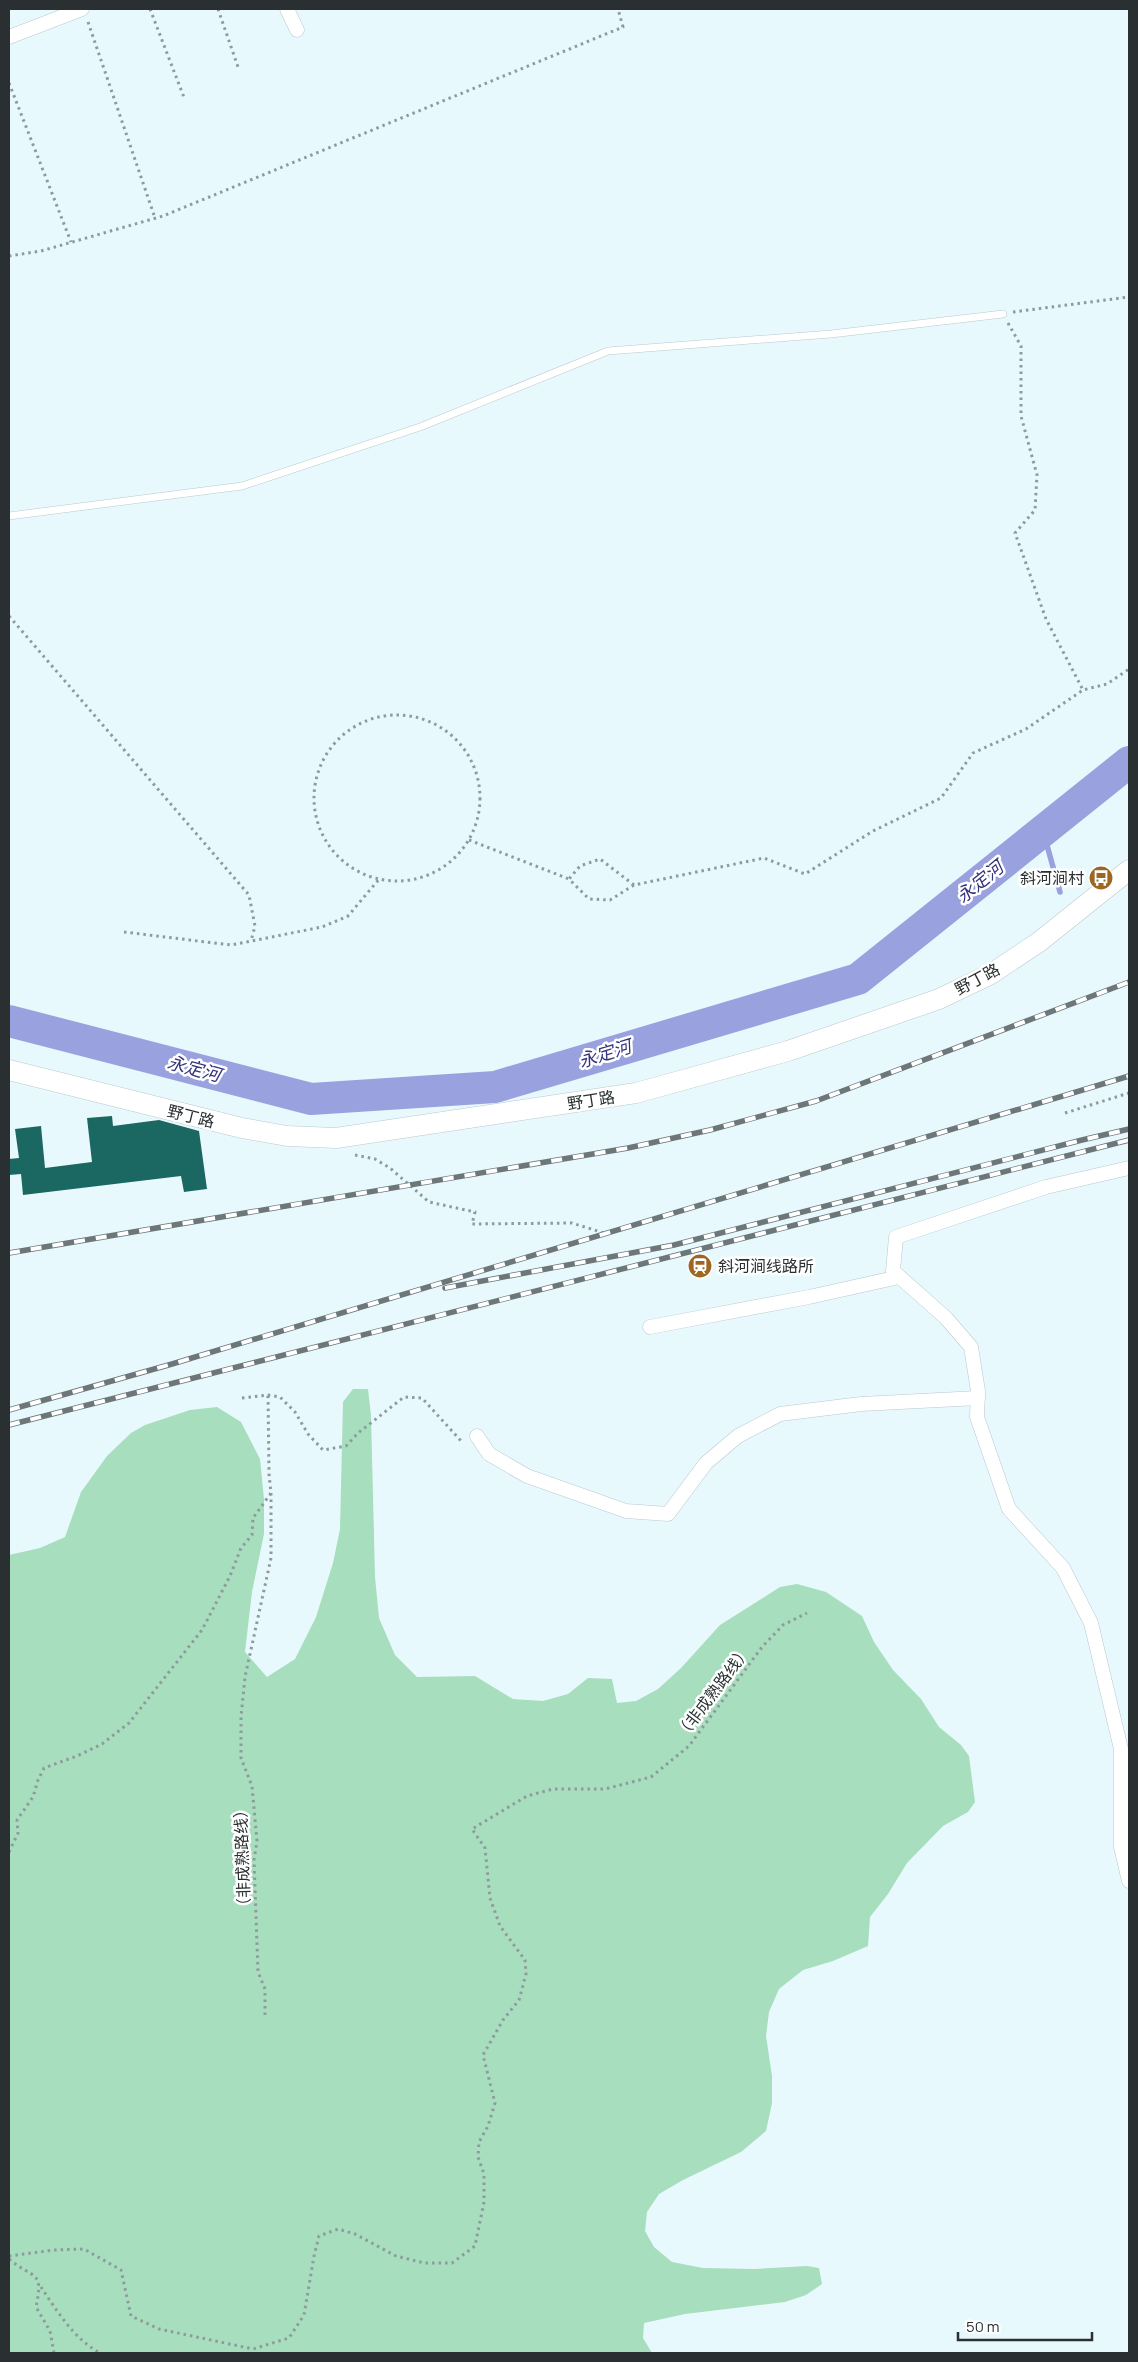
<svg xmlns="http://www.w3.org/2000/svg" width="1138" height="2362" font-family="Manrope,'Noto Sans SC',sans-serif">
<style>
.green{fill:#a7debd}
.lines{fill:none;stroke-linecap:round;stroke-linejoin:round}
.stream{stroke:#9aa1df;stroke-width:5.5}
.river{stroke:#9aa1df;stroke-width:32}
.building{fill:#1b6761}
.lane-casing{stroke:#b9c9ce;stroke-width:8}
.street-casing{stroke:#b9c9ce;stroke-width:15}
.secondary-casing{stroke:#b9c9ce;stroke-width:21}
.path{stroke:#8e9a9d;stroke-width:3;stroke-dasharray:2.5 4;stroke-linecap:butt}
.lane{stroke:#fff;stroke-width:7}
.street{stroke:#fff;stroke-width:14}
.secondary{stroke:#fff;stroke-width:20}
.rail-casing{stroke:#6d777a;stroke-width:5.5}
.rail{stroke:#fff;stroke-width:4;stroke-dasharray:11;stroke-linecap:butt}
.labels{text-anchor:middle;stroke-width:5;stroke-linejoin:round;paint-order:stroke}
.poi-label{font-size:16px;fill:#2a3032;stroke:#fff;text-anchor:end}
.street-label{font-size:16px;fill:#2a3032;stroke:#fff}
.water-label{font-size:18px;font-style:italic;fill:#35357e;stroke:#fff}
</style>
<rect width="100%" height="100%" fill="#e8f9fe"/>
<path class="green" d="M353,1389H368L371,1415L375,1577L379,1618L395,1655L417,1677L475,1676L513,1699L543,1701L568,1694L588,1678L612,1679L617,1703L636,1701L658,1689L681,1668L720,1625L780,1587L797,1584L826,1592L862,1616L874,1642L893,1670L921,1699L939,1727L961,1745L969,1756L975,1802L968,1812L943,1826L907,1863L888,1894L870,1917L868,1946L833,1961L803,1970L779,1989L769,2012L766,2036L772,2076V2103L766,2131L741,2152L683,2180L659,2194L647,2212L645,2231L654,2247L672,2262L703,2268L755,2269L807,2266L819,2268L822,2284L806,2295L785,2302L685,2314L644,2323L643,2338L652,2353H9V1555L40,1548L65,1537L81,1492L107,1456L131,1433L145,1425L190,1410L217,1407L241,1422L260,1459L264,1499V1534L252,1592L245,1652L267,1677L295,1659L316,1617L333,1563L340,1529L343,1402Z"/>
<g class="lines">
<path class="stream" d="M1043,831L1060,892"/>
<path class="river" d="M9,1021L311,1099L495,1087L858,979L1129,762"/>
</g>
<path class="building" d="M112,1116L113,1126L159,1120L199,1131L207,1189L184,1192L181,1176L23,1195L21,1174L9,1175V1159L19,1158L15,1129L41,1126L45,1168L92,1162L87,1118Z"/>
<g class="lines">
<defs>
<path id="lane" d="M9,516L242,486L420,427L608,351L831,334L1003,314"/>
<g id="street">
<path d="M287,9L297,30"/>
<path d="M9,37L82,9"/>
<path d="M1129,1168L1046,1187L896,1237L893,1271L946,1318L971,1347L978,1391L977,1417L1009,1509L1063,1568L1091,1623L1121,1749V1847L1129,1881"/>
<path d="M650,1327L809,1297L899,1277"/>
<path d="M477,1436L489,1454L527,1476L626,1511L668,1514L706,1463L738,1436L780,1414L861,1404L978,1398"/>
</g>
<path id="secondary" d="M9,1070L242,1128L287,1136L336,1138L636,1093L788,1051L939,999L991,974L1039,942L1129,870"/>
</defs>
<use href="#lane" class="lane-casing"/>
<use href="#street" class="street-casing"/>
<use href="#secondary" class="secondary-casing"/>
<g class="path">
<path d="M150,9L185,100"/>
<path d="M218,9L238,67"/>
<path d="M88,22L155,218"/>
<path d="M9,83L71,242"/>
<path d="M9,256L41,251L163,216L623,27L618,9"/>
<path d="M1013,312L1129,297"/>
<path d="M1008,323L1021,346V416L1037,475L1035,510L1015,533L1046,619L1083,690"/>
<path d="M9,616L249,895L255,926L251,941"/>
<circle cx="397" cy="798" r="83"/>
<path d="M469,840L569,879"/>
<path d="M634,885L600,859L580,866L569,879L589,899L610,900L634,885L764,858L805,874L873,831L941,798L973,753L1026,729L1083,690L1107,684L1129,669"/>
<path d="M124,932L231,945L322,927L348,916L380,878"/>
<path d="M1065,1113L1129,1093"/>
<path d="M355,1155L375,1159L390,1168L429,1202L475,1212L472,1224L572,1223L604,1233"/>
<path d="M242,1398L268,1395L280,1397L295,1412L308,1434L323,1450L346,1446L358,1433L404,1397L422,1398L462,1442"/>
<path d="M9,1852L18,1833L17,1820L33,1797L38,1780L44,1768L77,1756L102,1744L129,1723L202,1630L230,1576L241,1548L252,1535L253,1518L271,1493"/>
<path d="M265,2015V1989L258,1972L254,1860L257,1841L252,1786L241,1758V1717L245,1677L271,1558V1493L269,1474L268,1395"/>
<path d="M9,2256L54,2250L84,2249L121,2270L131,2316L159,2329L253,2349L289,2338L304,2315L314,2256L319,2236L338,2229L355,2234L396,2256L424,2263H452L475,2246L484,2202V2174L478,2157L479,2142L488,2126L495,2103L483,2055L503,2020L519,2000L526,1974L525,1960L500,1926L490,1898L485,1848L472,1829L527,1796L553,1789H605L651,1777L689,1746L762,1647L783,1625L807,1613"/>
<path d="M9,2259C34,2280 44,2269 36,2307L50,2331L54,2353"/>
<path d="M41,2287C57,2311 74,2339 100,2353"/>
</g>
<use href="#lane" class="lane"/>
<use href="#street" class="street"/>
<use href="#secondary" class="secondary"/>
<defs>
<g id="rail">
<path d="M9,1253L628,1148L710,1130L816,1101L1129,982"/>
<path d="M445,1288L674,1245L1082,1140L1129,1129"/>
<path d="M9,1410L172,1364L1129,1076"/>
<path d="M9,1425L1129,1140"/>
</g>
</defs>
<use href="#rail" class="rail-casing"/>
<use href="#rail" class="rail"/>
</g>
<defs>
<symbol id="bus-disc" viewBox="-11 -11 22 22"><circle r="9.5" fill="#9d6621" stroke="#fff"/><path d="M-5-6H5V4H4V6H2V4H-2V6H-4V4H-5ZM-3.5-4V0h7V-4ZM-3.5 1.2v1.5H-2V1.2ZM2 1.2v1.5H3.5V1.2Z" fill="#fff"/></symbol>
<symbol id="station-disc" viewBox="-11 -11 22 22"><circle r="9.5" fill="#9d6621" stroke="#fff"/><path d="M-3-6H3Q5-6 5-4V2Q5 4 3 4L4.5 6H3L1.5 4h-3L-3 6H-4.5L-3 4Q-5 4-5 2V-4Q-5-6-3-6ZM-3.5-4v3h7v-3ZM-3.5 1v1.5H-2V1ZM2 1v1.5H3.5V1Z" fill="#fff"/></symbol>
</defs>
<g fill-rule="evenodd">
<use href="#bus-disc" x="1087" y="864" width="28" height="28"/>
<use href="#station-disc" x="686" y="1252" width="28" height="28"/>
</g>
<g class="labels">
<g class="poi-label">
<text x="1084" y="884">斜河涧村</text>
<text x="718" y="1272" text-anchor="start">斜河涧线路所</text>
</g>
<g class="street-label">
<text transform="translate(977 979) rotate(-28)" y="6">野丁路</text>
<text transform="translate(591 1100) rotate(-9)" y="6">野丁路</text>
<text transform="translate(191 1116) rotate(14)" y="6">野丁路</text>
<text transform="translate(713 1692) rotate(-53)" y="6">（非成熟路线）</text>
<text transform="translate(242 1858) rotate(-92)" y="6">（非成熟路线）</text>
</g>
<g class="water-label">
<text transform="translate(980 882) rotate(-39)" y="6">永定河</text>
<text transform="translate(605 1054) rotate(-17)" y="6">永定河</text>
<text transform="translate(194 1069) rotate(15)" y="6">永定河</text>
</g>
</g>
<rect width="1138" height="2362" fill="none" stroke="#2a3032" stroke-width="20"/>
<path d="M958 2332v8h134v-8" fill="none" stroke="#2a3032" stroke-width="2.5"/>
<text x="966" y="2332" font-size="15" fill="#2a3032" stroke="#ffffff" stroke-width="4" paint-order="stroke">50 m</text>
</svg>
